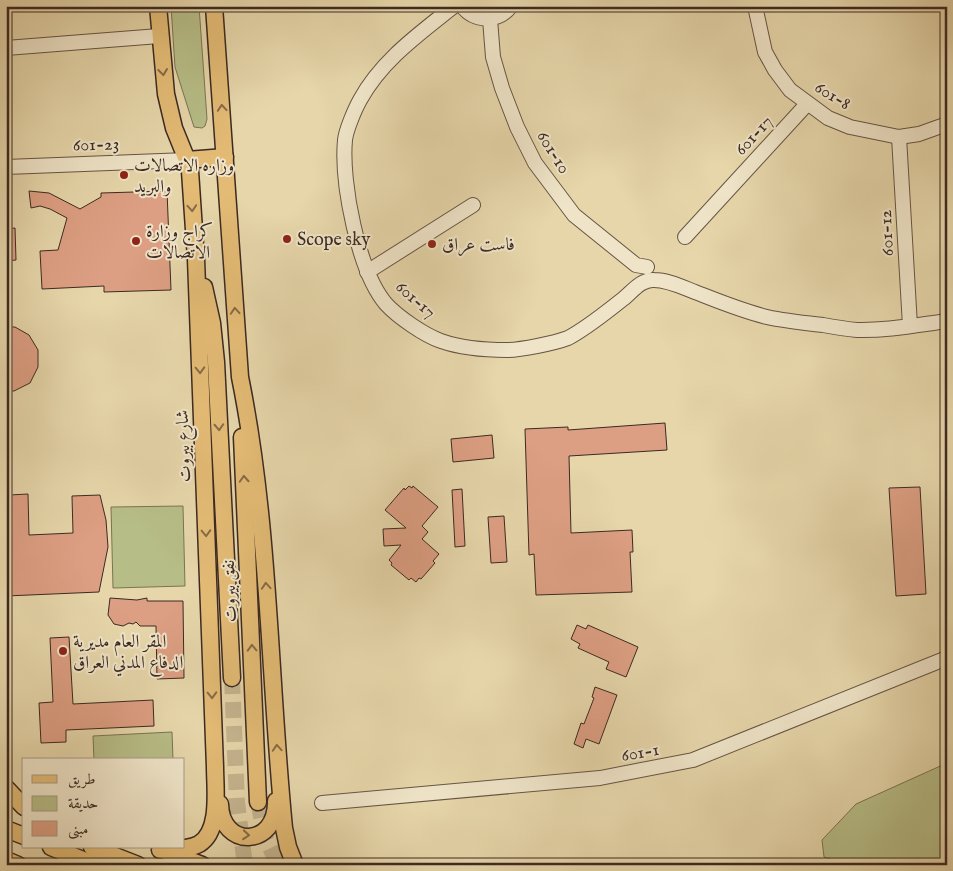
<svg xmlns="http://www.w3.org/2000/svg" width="953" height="871" font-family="'IM FELL English',Amiri,serif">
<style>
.green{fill:#b7bd87;stroke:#7a7454}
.building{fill:#dd9f83;stroke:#3c2a22}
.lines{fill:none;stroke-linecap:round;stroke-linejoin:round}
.major-tunnel{stroke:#c4b48f;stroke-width:16;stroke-dasharray:16 8;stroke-linecap:butt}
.minor-casing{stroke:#654;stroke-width:16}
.major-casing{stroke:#3c2a22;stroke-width:19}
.minor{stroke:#efe4c8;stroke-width:14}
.major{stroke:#e3bb75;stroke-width:16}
.oneway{stroke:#876b47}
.poi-dot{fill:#8f2418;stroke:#efe4c8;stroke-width:2}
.labels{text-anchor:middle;stroke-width:4;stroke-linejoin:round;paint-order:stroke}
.street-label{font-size:18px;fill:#3c2a22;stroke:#efe4c8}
.poi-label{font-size:18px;fill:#3c2a22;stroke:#efe4c8;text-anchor:start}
</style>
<rect width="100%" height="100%" fill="#e6d6aa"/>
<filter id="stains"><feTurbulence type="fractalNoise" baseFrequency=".004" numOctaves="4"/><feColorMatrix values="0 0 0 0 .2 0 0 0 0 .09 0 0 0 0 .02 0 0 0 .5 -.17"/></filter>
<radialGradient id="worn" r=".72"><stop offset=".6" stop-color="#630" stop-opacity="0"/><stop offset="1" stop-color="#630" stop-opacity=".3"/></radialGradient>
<g class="green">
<path d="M171,6H199L207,119L205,126L202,128L194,127L175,67Z"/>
<path d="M183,506L185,586L113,588L111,507Z"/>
<path d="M172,732L173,760H94L93,736Z"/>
<path d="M947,763V865H849L824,857L822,840L856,804Z"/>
</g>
<g class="building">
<path d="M29,191L49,193L80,209L101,197V193L167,191L171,290L104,292V286L42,289L40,251L58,250L67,218L50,209L40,206L31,208Z"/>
<path d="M15,228L16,260L6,261V229Z"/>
<path d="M6,327H15L29,335L38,350V367L30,383L14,391H6Z"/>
<path d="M665,423L667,450L569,456L571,533L632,530L633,552H630L632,592L536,595L534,554L529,555L525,429L568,427V430Z"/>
<path d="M492,435L494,458L453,462L451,439Z"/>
<path d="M409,486L412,488L413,486L438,507L422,526L428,532L422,539L439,554L433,561L435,563L421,579L419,578L416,582L411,578L409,580L391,565L392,563L389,560L401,545L384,546L383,529L406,528L385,510L404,488L405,490Z"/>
<path d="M920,487L926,594L896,596L889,488Z"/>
<path d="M462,489L465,546L455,547L452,490Z"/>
<path d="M28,494L29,535L73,533L72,496L100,495L106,520L108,547L99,592L6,596V510L9,495Z"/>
<path d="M504,516L507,562L491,563L488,517Z"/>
<path d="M110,598L137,600L147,598V601H183L184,678L157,679L156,626H140L136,622L133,624L129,623L123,626L114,624L108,615Z"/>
<path d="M577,625L586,629L588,625L638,647L626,677L606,669L609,662L578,648L580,644L571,639Z"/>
<path d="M69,637L73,704L153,700L154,726L66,730V742L41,743L39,703L53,702L50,638Z"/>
<path d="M595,687L617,695L599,744L586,739L583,748L574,744L581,723L584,724L594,698L592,697Z"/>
</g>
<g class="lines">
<g class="major-tunnel">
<path d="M232,678L237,802L245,865"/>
<path d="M258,802L266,839L278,865"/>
</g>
<defs>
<g id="minor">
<path d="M454,6C419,34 382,60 360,100C355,109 346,130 345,140C341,182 358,271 386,304C398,317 424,335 441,341C461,348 486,350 507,350C521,350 555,343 568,338C587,328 605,313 623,299C632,292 641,279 654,280C668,280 682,287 695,292C718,301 742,311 767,317C785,321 805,323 823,325C834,327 846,329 857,330C886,331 917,325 947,321"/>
<path d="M462,6C475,23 499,22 511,6"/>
<path d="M755,6L765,52L775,70L790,90L828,118L850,127L899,137L919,134L947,124"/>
<path d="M490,19L493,57L502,88L517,127L535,163L574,215L636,265L647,267"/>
<path d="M6,48L159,36"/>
<path d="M899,137L910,326"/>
<path d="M6,167L187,160"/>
<path d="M685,237L807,104"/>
<path d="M367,272L473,205"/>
<path d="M322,803L600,778L693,760L947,658"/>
</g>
<g id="major">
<path d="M158,6L166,94L174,128L187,160L190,171L196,259L215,767C215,789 221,831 199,844C188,850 172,849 160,850"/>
<path d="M214,6L240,377C270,525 269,678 284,828L288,847L295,865"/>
<path d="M187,160L225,157"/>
<path d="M204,287L212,323L216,362L232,678"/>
<path d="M242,437L258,802"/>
<path d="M6,788L24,807"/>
<path d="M220,804C221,849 277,848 276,801"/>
<path d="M6,829L24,836"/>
<path d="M51,847L95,865"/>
<path d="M92,847L138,865"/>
<path d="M167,852L202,865"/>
<path d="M6,860L18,865"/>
</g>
</defs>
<use href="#minor" class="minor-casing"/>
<use href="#major" class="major-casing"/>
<use href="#minor" class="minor"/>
<use href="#major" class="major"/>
</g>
<defs><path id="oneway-chevron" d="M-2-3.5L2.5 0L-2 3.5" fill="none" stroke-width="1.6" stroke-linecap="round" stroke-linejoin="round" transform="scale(1.25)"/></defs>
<g class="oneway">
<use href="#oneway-chevron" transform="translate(163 72) rotate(83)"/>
<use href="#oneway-chevron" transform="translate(222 108) rotate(-94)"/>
<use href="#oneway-chevron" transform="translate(192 208) rotate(86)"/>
<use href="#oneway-chevron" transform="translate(235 311) rotate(-94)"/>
<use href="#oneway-chevron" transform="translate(200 370) rotate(88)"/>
<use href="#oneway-chevron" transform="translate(219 427) rotate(87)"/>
<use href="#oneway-chevron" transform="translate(244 479) rotate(-93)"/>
<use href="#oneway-chevron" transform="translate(206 533) rotate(88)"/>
<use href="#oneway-chevron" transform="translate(266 586) rotate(-94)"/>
<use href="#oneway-chevron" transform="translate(252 648) rotate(-92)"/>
<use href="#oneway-chevron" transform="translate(212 695) rotate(88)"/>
<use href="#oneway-chevron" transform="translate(277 748) rotate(-94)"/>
<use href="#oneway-chevron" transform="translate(246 835) rotate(5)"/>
</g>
<g class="poi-dot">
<circle cx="124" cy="175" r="5"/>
<circle cx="287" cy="239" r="5"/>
<circle cx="136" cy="241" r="5"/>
<circle cx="432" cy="244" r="5"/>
<circle cx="63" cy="651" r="5"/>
</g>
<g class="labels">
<g class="street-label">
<text transform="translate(833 95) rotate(31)" y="6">601-8</text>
<text transform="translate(753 135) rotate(-48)" y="6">601-17</text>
<text transform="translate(96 144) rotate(-2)" y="6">601-23</text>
<text transform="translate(554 152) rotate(58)" y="6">601-10</text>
<text transform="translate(886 233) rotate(-93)" y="6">601-12</text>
<text transform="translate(416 299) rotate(41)" y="6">601-17</text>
<text transform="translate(183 446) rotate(-92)" y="6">شارع بيروت</text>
<text transform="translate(229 591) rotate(-92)" y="6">نفق بيروت</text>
<text transform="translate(640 752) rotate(-10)" y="6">601-1</text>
</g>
<g class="poi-label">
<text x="134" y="171">وزاره الاتصالات<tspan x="134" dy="21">والبريد</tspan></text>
<text x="146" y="237">كراج وزارة<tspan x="146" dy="21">الاتصالات</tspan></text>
<text x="297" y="245">Scope sky</text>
<text x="442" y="250">فاست عراق</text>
<text x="73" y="647">المقر العام مديرية<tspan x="73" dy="21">الدفاع المدني العراق</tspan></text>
</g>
</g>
<rect width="953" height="871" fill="none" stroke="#e6d6aa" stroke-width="25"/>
<rect x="8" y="8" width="938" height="856" fill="none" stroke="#3c2a22" stroke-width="2.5"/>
<rect x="12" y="12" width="928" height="846" fill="none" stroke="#3c2a22"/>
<rect x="22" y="758" width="162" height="90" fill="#efe4c8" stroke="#a79a86"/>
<rect x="32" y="775" width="25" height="8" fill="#e3bb75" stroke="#a79a86"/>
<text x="68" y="784" font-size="15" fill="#3c2a22">طريق</text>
<rect x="32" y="796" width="25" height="15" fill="#b7bd87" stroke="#a79a86"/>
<text x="68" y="808" font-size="15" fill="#3c2a22">حديقة</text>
<rect x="32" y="821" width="25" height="15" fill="#dd9f83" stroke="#a79a86"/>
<text x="68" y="834" font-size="15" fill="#3c2a22">مبنى</text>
<rect width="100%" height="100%" filter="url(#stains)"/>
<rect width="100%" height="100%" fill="url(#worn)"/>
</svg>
